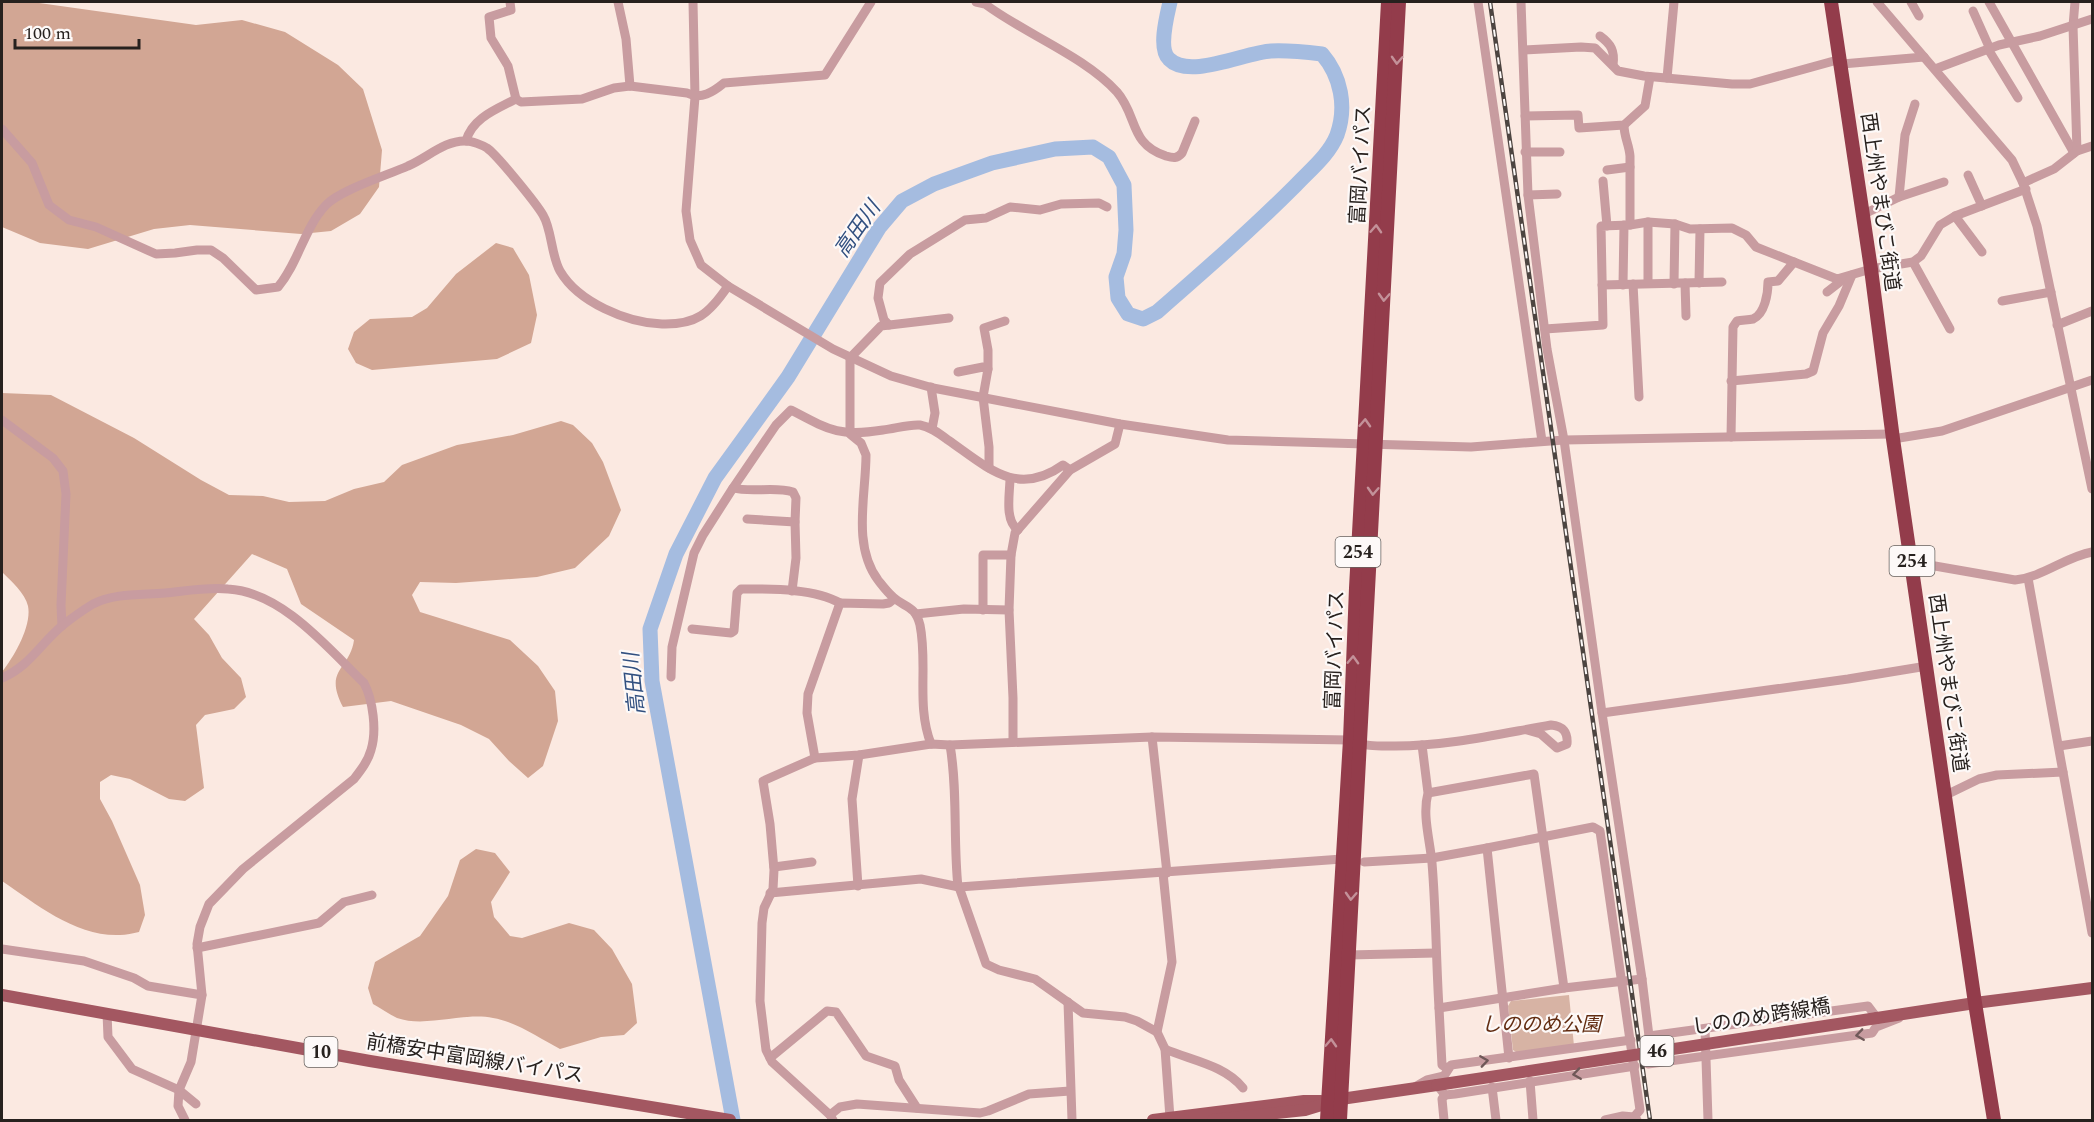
<svg xmlns="http://www.w3.org/2000/svg" width="2094" height="1122" font-family="Spectral,'Noto Sans JP',serif">
<style>
.green{fill:#d7b3a4}
.forest{fill:#d2a694}
.lines{fill:none;stroke-linecap:round;stroke-linejoin:round}
.river{stroke:#a5bce0;stroke-width:15}
.minor{stroke:#c89ca0;stroke-width:9}
.major{stroke:#a35761;stroke-width:12}
.highway{stroke:#933c4b;stroke-width:14}
.rail-casing{stroke:#4d4541;stroke-width:4.5}
.rail{stroke:#fdf9f8;stroke-width:2;stroke-dasharray:7;stroke-linecap:butt}
.major-bridge{stroke:#a35761;stroke-width:12}
.oneway{stroke:#c39199}
.oneway2{stroke:#6f5858}
.labels{text-anchor:middle;stroke-width:4.5;stroke-linejoin:round;paint-order:stroke}
.shield{fill:#fdf9f8;stroke:#67625f;stroke-width:1.5}
.shield-label{font-size:18px;font-weight:bold;fill:#27211e}
.street-label{font-size:20px;fill:#27211e;stroke:#fdf9f8}
.park-label{font-size:20px;font-style:italic;fill:#622c11;stroke:#fdf9f8}
.water-label{font-size:21px;font-style:italic;fill:#325080;stroke:#fdf9f8}
</style>
<rect width="100%" height="100%" fill="#fbe9e1"/>
<path class="green" d="M1569,995L1574,1046L1519,1054L1513,1050L1508,1006L1511,1001Z"/>
<g class="forest">
<path d="M2,2H32L196,25L242,20L285,32L338,65L363,89L382,150L379,187L360,214L331,231L301,234L190,225L154,229L88,249L40,243L2,227Z"/>
<path d="M496,243L513,248L529,275L537,315L531,343L497,359L372,370L356,363L348,349L354,332L370,319L412,317L427,308L456,274Z"/>
<path d="M2,393L51,395L134,438L201,480L229,495L263,496L289,502L325,501L354,489L384,482L402,465L457,445L513,435L561,421L573,425L592,443L603,462L621,510L609,536L575,568L537,577L456,583L420,582L412,595L420,612L510,640L538,666L555,691L558,721L543,766L528,778L509,761L489,739L461,725L391,701L343,707C323,669 350,670 354,640L301,604L287,569L252,554L194,619L209,635L222,658L241,678L246,697L234,709L205,715L196,725L204,788L185,801L169,799L130,779L111,775L100,782V799L112,821L140,885L145,915L139,932C133,933 126,935 120,935C76,937 36,904 2,881V672C14,657 32,626 28,606C25,593 11,581 2,572Z"/>
<path d="M476,849L495,853L510,872L491,902L494,917L510,936L522,938L569,923L594,930L612,949L632,984L637,1023L624,1035L601,1037L560,1049C539,1038 517,1022 493,1018C463,1012 426,1028 397,1018C389,1014 380,1008 373,1004L368,988L375,962L420,936L448,896L460,860Z"/>
</g>
<g class="lines">
<path class="river" d="M733,1120L652,681L650,629L676,554L715,478L788,377L879,228L902,201L934,184L992,163L1055,149L1093,147L1109,157L1124,185L1126,230L1124,254L1116,277L1118,298L1128,314L1143,319L1157,312C1204,271 1251,230 1296,185C1310,170 1329,155 1337,135C1347,107 1341,76 1322,54C1305,52 1288,50 1271,51C1246,52 1189,80 1169,59C1158,49 1167,15 1170,2"/>
<g class="minor">
<path d="M510,2L511,10L489,17L491,38L508,66L516,99"/>
<path d="M618,2L626,39L630,86"/>
<path d="M693,2L695,97L686,211L690,240L701,265L728,286L833,349L891,376L933,388L1120,424L1228,440L1471,447L1564,440L1892,434"/>
<path d="M976,2L985,4C1025,34 1084,56 1117,92C1138,116 1129,144 1166,156C1173,158 1177,159 1182,153L1195,121"/>
<path d="M1478,2L1542,441"/>
<path d="M1521,2L1528,195L1547,349L1564,440L1602,713L1642,979L1649,1036L1648,1064L1872,1033L1876,1027L1899,1018"/>
<path d="M1877,2L2012,160L2023,183L2037,226L2092,489"/>
<path d="M1911,2L1919,16"/>
<path d="M1989,2L2074,153"/>
<path d="M2075,2L2073,26L2077,151"/>
<path d="M1973,11L1990,49"/>
<path d="M1600,36C1611,44 1615,51 1613,65"/>
<path d="M1988,49L2018,98"/>
<path d="M1524,50L1581,47L1595,48L1618,71L1644,76L1732,84H1750L1841,59"/>
<path d="M1842,64L1924,57"/>
<path d="M1935,69L1999,45L2040,36L2092,19"/>
<path d="M1667,78L1674,2"/>
<path d="M516,99L521,102L582,99L614,88L630,86L687,93C701,100 713,92 724,83L825,75L871,2"/>
<path d="M1525,116L1578,115L1579,128L1624,125L1645,106L1650,77"/>
<path d="M1624,125C1624,137 1629,144 1630,156V225"/>
<path d="M2,129L32,163L49,205L69,220L96,227L156,254L175,253L197,250H211L223,258L256,290L278,287C299,262 304,228 326,205C340,190 388,175 408,166C427,158 445,140 466,141C472,141 482,145 487,148C497,155 536,203 543,215C552,230 551,255 560,271C578,302 627,323 662,324C696,325 709,314 728,286"/>
<path d="M466,141C472,118 497,109 516,99"/>
<path d="M1525,152H1560"/>
<path d="M1607,170L1630,167"/>
<path d="M1968,175L1982,206"/>
<path d="M1603,181L1607,226"/>
<path d="M2023,183L2054,169L2077,151L2092,146"/>
<path d="M1528,195L1557,194"/>
<path d="M1899,197L1905,135L1915,104"/>
<path d="M1862,215L1899,197L1944,182"/>
<path d="M1955,216L1982,252"/>
<path d="M1913,262L1950,329"/>
<path d="M1648,283V222"/>
<path d="M1685,283L1686,316"/>
<path d="M1699,283L1700,229"/>
<path d="M1633,284L1639,397"/>
<path d="M1674,284L1675,224"/>
<path d="M1602,285L1722,282"/>
<path d="M1623,285L1624,225"/>
<path d="M1827,292L1845,278"/>
<path d="M2002,301L2051,292"/>
<path d="M889,325L884,320L878,298L880,283L910,254L965,220L986,218L1010,207L1040,210L1061,204L1099,203L1107,207"/>
<path d="M2057,325L2092,311"/>
<path d="M1545,329L1603,325L1601,226L1630,225L1648,222L1675,224L1690,229L1732,228L1746,235L1756,247L1837,279L1871,269L1913,262L1921,256L1940,225L1955,216L2026,189"/>
<path d="M958,372L983,367L988,369"/>
<path d="M1731,381L1806,374L1813,371L1823,333L1839,306L1852,275"/>
<path d="M931,387L935,413L932,429"/>
<path d="M2,420L53,458L63,471L66,494L61,605L62,626"/>
<path d="M1731,437L1733,327L1737,321C1742,320 1748,320 1753,319C1765,314 1768,293 1768,282L1778,281L1794,262"/>
<path d="M1893,439L1942,431L2092,380"/>
<path d="M989,468V447L983,397L988,369V350L984,328L1005,321"/>
<path d="M1010,478C1010,493 1004,520 1018,530"/>
<path d="M733,488C753,493 774,486 793,492L796,498L795,522"/>
<path d="M747,519L795,522L796,558L792,591"/>
<path d="M1912,562L2015,580C2043,577 2065,557 2092,552"/>
<path d="M2028,578L2092,933"/>
<path d="M983,610V555H1011"/>
<path d="M916,614L964,609L1009,610"/>
<path d="M692,629L731,633L734,631L737,593L741,589C770,589 814,588 840,603"/>
<path d="M671,677L672,647L694,553L703,535L733,488L776,425L791,410C829,430 839,437 883,430C894,429 909,424 920,425C931,427 940,434 948,440C987,467 1017,498 1063,465L1070,470"/>
<path d="M2,678C30,666 40,644 63,625C72,618 83,610 93,604C114,593 142,595 165,593C185,591 208,587 228,589C282,592 328,648 364,683C373,700 377,731 371,750C368,761 361,770 354,779L243,869L209,904L200,927L197,944L202,995L191,1062L179,1090L178,1106L185,1120"/>
<path d="M1602,713L1848,679L1927,666"/>
<path d="M1152,737L1167,873"/>
<path d="M1013,742V698L1009,610L1011,555L1015,533L1070,470L1115,444L1120,424"/>
<path d="M931,744C916,706 928,664 920,625C915,605 905,608 893,597C887,592 882,585 878,580C852,545 866,495 866,455L861,443L850,434V358L881,326L949,318"/>
<path d="M950,745C958,792 953,840 958,887"/>
<path d="M1422,745L1428,793C1422,815 1430,840 1432,863C1436,911 1436,959 1439,1008L1564,988L1534,774L1428,793"/>
<path d="M2059,746L2092,741"/>
<path d="M815,758L807,713L808,694L840,603L883,604L889,603L894,599"/>
<path d="M1946,795L1979,779L1997,775L2063,772"/>
<path d="M1487,848L1593,827L1600,831L1640,1110L1634,1117"/>
<path d="M1364,862L1432,858L1487,848L1509,1058"/>
<path d="M774,867L812,862"/>
<path d="M1163,873L1172,962L1157,1032L1165,1049L1170,1118"/>
<path d="M858,886L852,799L859,755"/>
<path d="M959,887L986,964L999,970L1035,979L1083,1013L1125,1017L1137,1021L1157,1032"/>
<path d="M770,893L921,879L959,887L1342,859"/>
<path d="M197,948L319,923L344,902L372,895"/>
<path d="M2,949L84,961L134,978L148,986L202,995"/>
<path d="M1348,955L1436,953"/>
<path d="M1564,988L1642,979"/>
<path d="M1068,1002L1072,1120"/>
<path d="M1439,1008L1442,1065L1448,1069"/>
<path d="M107,1013L108,1037L132,1069L179,1090L196,1104"/>
<path d="M1705,1029L1708,1120"/>
<path d="M1649,1036L1868,1006L1877,1018"/>
<path d="M1165,1049C1190,1060 1225,1065 1243,1088"/>
<path d="M770,1058L827,1011L836,1012L866,1056L895,1066L899,1080L917,1108"/>
<path d="M1530,1081L1533,1120"/>
<path d="M1437,1085L1445,1095L1455,1094L1635,1066"/>
<path d="M1415,1087L1427,1080L1444,1076L1451,1065L1631,1040"/>
<path d="M1492,1087L1496,1120"/>
<path d="M830,1115L840,1107L857,1104L980,1113L988,1111L1029,1094L1070,1091"/>
<path d="M833,1120L830,1115L772,1062L766,1050L760,1001L762,923L764,908L773,889L774,870L770,824L763,781L815,758L859,755L931,744L950,745L1152,737L1350,740C1364,747 1380,746 1395,746C1448,746 1499,734 1551,725C1563,726 1568,732 1567,744L1557,748L1541,734L1527,730"/>
<path d="M1444,1120L1442,1099L1445,1095"/>
<path d="M1605,1120L1623,1116L1634,1117L1637,1120"/>
</g>
<g class="major">
<path d="M2,995L370,1061L730,1120"/>
<path d="M1877,1018L1975,1003L2092,988"/>
<path d="M1153,1120L1304,1101H1321"/>
<path d="M1213,1120L1305,1110L1341,1099L1437,1085"/>
</g>
<g class="highway">
<path d="M1831,2L1871,269L1893,439L1975,1003L1994,1120"/>
<path d="M1327,1120L1350,740L1356,588L1388,2"/>
<path d="M1340,1120L1399,2"/>
</g>
<defs>
<path id="rail" d="M1490,2L1650,1120"/>
</defs>
<use href="#rail" class="rail-casing"/>
<use href="#rail" class="rail"/>
<path class="major-bridge" d="M1437,1085L1877,1018"/>
</g>
<defs><path id="oneway-chevron" d="M-2-3.5L2.5 0L-2 3.5" fill="none" stroke-width="1.6" stroke-linecap="round" stroke-linejoin="round" transform="scale(1.5)"/></defs>
<g class="oneway">
<use href="#oneway-chevron" transform="translate(1397 60) rotate(93)"/>
<use href="#oneway-chevron" transform="translate(1376 229) rotate(-87)"/>
<use href="#oneway-chevron" transform="translate(1384 297) rotate(93)"/>
<use href="#oneway-chevron" transform="translate(1365 423) rotate(-87)"/>
<use href="#oneway-chevron" transform="translate(1373 491) rotate(93)"/>
<use href="#oneway-chevron" transform="translate(1353 660) rotate(-88)"/>
<use href="#oneway-chevron" transform="translate(1351 896) rotate(93)"/>
<use href="#oneway-chevron" transform="translate(1331 1043) rotate(-87)"/>
</g>
<g class="oneway2">
<use href="#oneway-chevron" transform="translate(1860 1035) rotate(172)"/>
<use href="#oneway-chevron" transform="translate(1484 1061) rotate(-8)"/>
<use href="#oneway-chevron" transform="translate(1577 1074) rotate(172)"/>
</g>
<g class="labels">
<g class="shield">
<rect x="1335.5" y="537" width="45" height="30" rx="4.5"/>
<rect x="1889.5" y="546" width="45" height="30" rx="4.5"/>
<rect x="1640.5" y="1036" width="33" height="30" rx="4.5"/>
<rect x="304.5" y="1037" width="33" height="30" rx="4.5"/>
</g>
<g class="shield-label">
<text x="1358" y="558">254</text>
<text x="1912" y="567">254</text>
<text x="1657" y="1057">46</text>
<text x="321" y="1058">10</text>
</g>
<g class="street-label">
<text transform="translate(1360 165) rotate(-87)" y="7">富岡バイパス</text>
<text transform="translate(1881 202) rotate(82)" y="7">西上州やまびこ街道</text>
<text transform="translate(1334 650) rotate(-88)" y="7">富岡バイパス</text>
<text transform="translate(1949 683) rotate(82)" y="7">西上州やまびこ街道</text>
<text transform="translate(1761 1016) rotate(-9)" y="7">しののめ跨線橋</text>
<text transform="translate(475 1058) rotate(9)" y="7">前橋安中富岡線バイパス</text>
</g>
<g class="park-label">
<text x="1541" y="1031">しののめ公園</text>
</g>
<g class="water-label">
<text transform="translate(857 229) rotate(-55)" y="7">高田川</text>
<text transform="translate(634 684) rotate(-96)" y="7">高田川</text>
</g>
</g>
<rect width="2094" height="1122" fill="none" stroke="#27211e" stroke-width="6"/>
<path d="M15 39v9h124v-9" fill="none" stroke="#27211e" stroke-width="3"/>
<text x="24" y="39" font-size="18" fill="#27211e" stroke="#fdf9f8" stroke-width="4.5" paint-order="stroke">100 m</text>
</svg>
